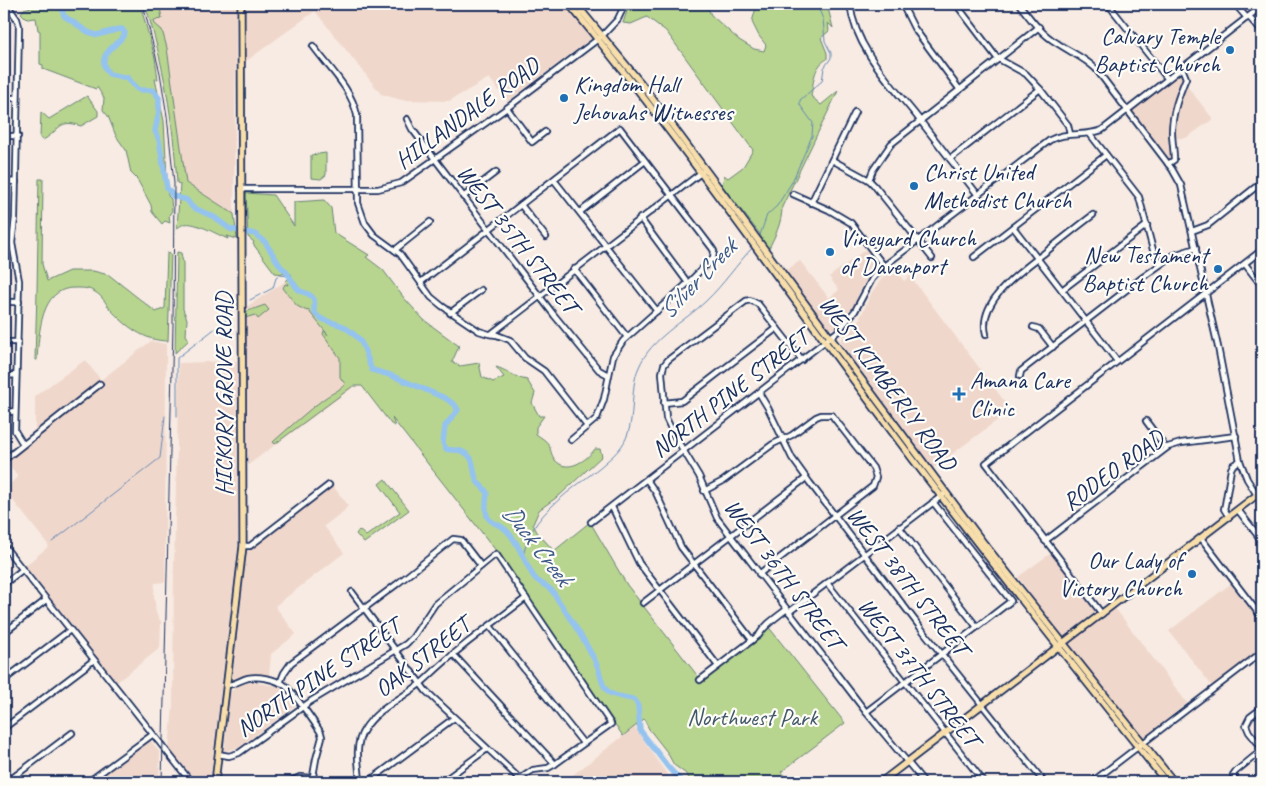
<svg xmlns="http://www.w3.org/2000/svg" width="1266" height="786" font-family="Caveat,sans-serif">
<style>
.built{fill:#f0d7cb}
.green{fill:#b7d58e;stroke:#698276}
.lines{fill:none;stroke-linecap:round;stroke-linejoin:round}
.stream{stroke:#6488b5;stroke-width:1}
.river{stroke:#95c3ef;stroke-width:5.5}
.minor-casing{stroke:#1b2f5e;stroke-width:8}
.major-casing{stroke:#1b2f5e;stroke-width:9}
.minor{stroke:#fdfcf7;stroke-width:4.5}
.major{stroke:#f8deab;stroke-width:5.5}
.rail{stroke:#1b2f5e;stroke-width:1}
.poi-dot{fill:#1f6fb2;stroke:#fdfcf7;stroke-width:2}
.labels{text-anchor:middle;stroke-width:4.5;stroke-linejoin:round;paint-order:stroke}
.poi-label{font-size:24px;fill:#1b2f5e;stroke:#fdfcf7;text-anchor:start}
.street-label{font-size:24px;fill:#1b2f5e;stroke:#fdfcf7}
.park-label{font-size:24px;fill:#42586a;stroke:#fdfcf7}
.water-label{font-size:25px;font-style:italic;fill:#405b8a;stroke:#fdfcf7}
</style>
<rect width="100%" height="100%" fill="#f7ebe3"/>
<filter id="ink" filterUnits="userSpaceOnUse"><feTurbulence type="fractalNoise" baseFrequency=".02" numOctaves="2"/><feDisplacementMap in="SourceGraphic" scale="10" xChannelSelector="R" yChannelSelector="G"/><feConvolveMatrix kernelMatrix="1 2 1 2 8 2 1 2 1" color-interpolation-filters="sRGB"/></filter>
<g filter="url(#ink)">
<g class="built">
<path d="M151,4H236L234,214L180,180L176,111Z"/>
<path d="M245,4H565L592,38L508,101L489,78L449,101L401,100L381,94L315,11L245,62Z"/>
<path d="M1182,73L1184,77L1171,111L1170,129L1172,156L1170,159L1133,112V110L1164,84Z"/>
<path d="M1187,86L1213,119L1186,138H1176V120L1182,97Z"/>
<path d="M866,249L879,265L862,286L854,305L839,324L834,328L829,329L785,271L800,261L829,298L839,290L829,277Z"/>
<path d="M894,268L904,281L910,276L1011,410L932,469L840,341L860,318L872,292L882,278Z"/>
<path d="M286,281L363,380L248,465L246,307Z"/>
<path d="M151,341L166,344L165,582L155,583L154,594L156,613L161,622L160,648L117,682L25,566L49,546L4,489L18,477L7,462L35,439V396L85,360L101,380Z"/>
<path d="M237,361L238,548L210,782H197L169,749L173,707L174,566L179,363Z"/>
<path d="M332,485L348,505L344,511L324,526L344,553L275,606L296,634L271,654L269,676L256,674L245,675L232,682L246,551Z"/>
<path d="M1051,553L1097,612L1062,639L1018,577Z"/>
<path d="M1233,582L1262,621V648L1212,686L1169,631Z"/>
<path d="M1115,608L1187,703L1143,739L1067,645Z"/>
<path d="M250,682L277,686L286,693L296,705L238,748L224,751L230,692L238,686Z"/>
<path d="M635,727L672,782H564L618,740Z"/>
<path d="M150,740L160,753L159,782H94Z"/>
</g>
<g class="green">
<path d="M40,4H140L155,58L158,79H155L164,121L168,196L171,199L172,211L169,215L170,223L165,221L162,224L152,212L151,205L137,179L131,173L126,150L116,136L108,116L103,110L104,98L97,87L96,89L43,69V65L40,64V31L38,30L36,18L27,19L21,13L24,9L38,5L40,6Z"/>
<path d="M145,4H158L160,7L162,19L154,20L155,24L162,30L167,48L186,183L234,214L237,239L227,236L228,239C218,235 195,221 184,224C184,224 177,228 177,228L180,184L177,183C173,119 164,65 145,4Z"/>
<path d="M645,4H706L711,15L739,40L754,49L764,51L766,45L759,36L752,22L757,4H827L833,28L828,23L829,31L821,38L827,53V59C813,67 814,81 811,96L821,105L838,91L782,207C782,223 775,236 768,250L759,233L721,184L723,182L724,175L728,178L743,167L753,150L666,31L647,17L631,24L623,23L628,8Z"/>
<path d="M87,96L98,111V116L81,126C58,118 60,131 43,140L40,138L41,112L49,119Z"/>
<path d="M326,153V175L321,179L311,178V155Z"/>
<path d="M39,179H43L42,264L47,281L69,271H93L109,275L156,312L165,308L167,253L171,254L168,341C144,341 126,326 110,309C106,303 101,295 95,292C89,288 83,288 76,288C40,286 39,334 37,360H35L37,292Z"/>
<path d="M246,193L273,195L294,226V202L324,200L331,208L334,233L369,255L366,257L383,270L404,298L424,320L459,346L452,362L460,366L479,363L482,377L493,382L504,377L496,367C507,370 515,378 527,380L535,393L532,403L539,416H544L536,427V434C540,437 546,440 549,445C551,450 551,455 555,460C567,474 586,461 595,449H600L602,456L560,495L539,510L533,524L537,532L554,551L590,522L627,585L700,679L759,635L767,625L845,723L781,772L789,782H692L685,773L674,765L667,752L649,729L644,719L623,736L521,587L508,566L392,418L395,426L391,424L362,386H353L275,444L273,442C290,427 307,411 325,398C332,393 339,391 345,384L340,377V358L323,334L324,331L328,335L308,310L307,311L297,306L283,288L285,284L288,285L286,281L292,275L275,259L279,267L288,272L286,274L275,273L253,244L254,242L248,237Z"/>
<path d="M177,252L181,253L183,263V309L187,319L186,335L189,340L175,353Z"/>
<path d="M265,305L269,310L258,319L255,315L245,318V312Z"/>
<path d="M385,479L409,510L364,543L356,534L359,530L366,536L400,512L379,484Z"/>
</g>
<g class="lines">
<g class="stream">
<path d="M759,238L767,215L777,206L792,182L812,136L813,123L800,105V100L822,81L824,68L831,58V53L825,41L823,19L820,12L813,4"/>
<path d="M250,300L273,288L276,278L280,275L289,276"/>
<path d="M177,416V358L226,320L230,311"/>
<path d="M52,542L160,458L165,416"/>
<path d="M522,558C525,551 526,542 529,536C531,531 535,527 537,523C553,501 578,485 599,468C607,461 615,455 621,447C638,424 628,390 639,367C651,338 684,322 706,301C724,284 736,265 753,247"/>
</g>
<path class="river" d="M60,4L64,16L88,32L97,35L120,29H122L125,33C121,45 92,53 109,74L128,78L137,89L140,90H153L159,98V111L155,131L159,140L167,188L173,196L187,200L192,207L214,217L230,229L255,234L265,242L281,267C290,272 292,285 300,291C305,293 310,293 313,298C317,303 312,308 315,313C321,322 334,322 343,326C348,329 354,334 358,338C366,347 367,360 372,370L390,375L445,398L455,405L458,410L445,426L443,443L446,449C451,451 456,449 461,451C477,457 471,468 477,481C479,485 485,488 487,493C486,500 485,509 487,516C490,524 501,524 506,530C519,542 524,562 534,577C539,584 548,585 553,592C568,616 585,639 597,665C601,674 601,687 610,693C616,697 628,697 635,700L638,706L640,730L668,767L682,782"/>
<defs>
<g id="minor">
<path d="M850,4C855,47 889,82 915,114C936,141 957,168 978,195"/>
<path d="M902,4L914,28L960,90"/>
<path d="M956,4L997,58L1026,74L1040,89L1068,125L1070,134"/>
<path d="M1019,4C1030,18 1041,34 1057,43C1070,52 1084,57 1096,69L1172,169L1181,185L1218,347L1240,461L1247,479L1257,495"/>
<path d="M1108,4L1167,78"/>
<path d="M1235,4L1247,18"/>
<path d="M8,6L17,19L19,26L15,218L12,243L19,281L15,431L23,444"/>
<path d="M1249,17L1262,32"/>
<path d="M313,46C329,68 351,88 357,115L358,203L365,223L374,235L400,254L431,297L442,306L479,331L489,334L497,335L510,340L525,358L544,371L587,426"/>
<path d="M4,98H17"/>
<path d="M507,108L532,142L545,132"/>
<path d="M407,119L412,129L554,315L599,370L608,375"/>
<path d="M1090,134L1139,197L1153,250L1161,264"/>
<path d="M4,136H18"/>
<path d="M950,159L1040,89"/>
<path d="M832,160L869,180L874,185L932,258"/>
<path d="M1168,164L1174,160C1174,150 1172,141 1172,132C1172,113 1179,95 1186,78L1182,68"/>
<path d="M554,180L657,311"/>
<path d="M869,180L873,170L891,144L1039,27"/>
<path d="M4,181L16,182"/>
<path d="M241,189H378L401,183L507,108L602,36L618,19L625,4"/>
<path d="M793,194L829,210L851,223L884,266"/>
<path d="M463,197L496,172"/>
<path d="M811,203L855,112"/>
<path d="M521,205L546,237"/>
<path d="M580,212L645,161"/>
<path d="M640,218L688,283"/>
<path d="M1013,227L1117,361"/>
<path d="M1192,231L1208,225L1262,182"/>
<path d="M4,242L12,243"/>
<path d="M395,250L430,222"/>
<path d="M974,257L1106,155"/>
<path d="M1245,264L1262,286"/>
<path d="M574,269L627,337"/>
<path d="M421,282L620,128L712,248L714,251L713,258L688,283L623,341L613,356L604,399L597,418L571,440"/>
<path d="M1062,290L1147,225"/>
<path d="M4,302H19"/>
<path d="M450,313L481,290"/>
<path d="M1033,327L1039,329L1053,347"/>
<path d="M491,334L702,172"/>
<path d="M986,334C977,300 1024,269 1047,251C1062,239 1077,227 1093,215"/>
<path d="M4,342H18"/>
<path d="M802,360L758,304L750,300L746,301L668,360L664,365L662,373L666,418L674,435L699,476L717,518L866,712L924,782"/>
<path d="M4,376L16,375"/>
<path d="M1020,376L1021,371L1143,277L1174,255L1196,248"/>
<path d="M759,393L768,408L792,458L810,483L920,627L1044,782"/>
<path d="M664,403L682,401L777,328"/>
<path d="M4,413L15,411"/>
<path d="M1146,421L1166,448"/>
<path d="M4,460L100,384"/>
<path d="M647,480L656,493L681,547L752,640"/>
<path d="M704,491L723,481L773,444L792,435L816,417L821,415H832L834,418L873,468L876,477L873,486L759,574"/>
<path d="M612,507L639,563L718,666"/>
<path d="M1238,510L1262,541"/>
<path d="M1229,517L1224,509L1225,505L1231,469L1233,465L1240,461"/>
<path d="M591,522L837,332L855,311L872,279L884,266L1050,140C1066,131 1085,137 1102,130L1262,6"/>
<path d="M899,527L977,627"/>
<path d="M1201,538L1262,618"/>
<path d="M1045,541L1168,447L1181,443L1236,436"/>
<path d="M4,546L191,782"/>
<path d="M243,546H250L329,485"/>
<path d="M827,583L984,782"/>
<path d="M4,584L22,570"/>
<path d="M352,592L426,691L520,779"/>
<path d="M643,603L806,478"/>
<path d="M789,612L943,495"/>
<path d="M1102,614L986,463L1262,250"/>
<path d="M490,626L583,743"/>
<path d="M4,633L46,600"/>
<path d="M453,654L555,764"/>
<path d="M4,680L70,630"/>
<path d="M700,680L759,635C765,624 777,617 787,609"/>
<path d="M280,683L284,673L291,663L397,584L453,539L461,540L481,566"/>
<path d="M226,685C235,685 240,680 248,678C259,676 274,679 283,684C292,690 315,723 321,733L322,737L316,759L312,782"/>
<path d="M1262,708L1250,717L1246,725L1249,732L1262,748"/>
<path d="M866,712L1011,601L933,502"/>
<path d="M4,728L94,660"/>
<path d="M218,754L229,756L239,753L311,701L406,644L413,637L435,604L496,554L611,724L555,764L548,768L533,770L515,782"/>
<path d="M7,782L72,733"/>
<path d="M88,782L152,735"/>
<path d="M289,782L300,777L313,778"/>
<path d="M360,782C359,765 354,745 364,730C378,706 409,696 428,677C458,648 493,623 526,598"/>
<path d="M368,782L454,718"/>
<path d="M442,782L487,749"/>
<path d="M1092,782L1262,652"/>
<path d="M1237,782L1233,775L1235,772L1262,750"/>
</g>
<g id="major">
<path d="M569,4C682,141 783,287 890,429C979,548 1073,665 1166,782"/>
<path d="M576,4L640,82L982,541L1174,782"/>
<path d="M215,782L243,546L241,4"/>
<path d="M881,782L1262,491"/>
</g>
</defs>
<use href="#minor" class="minor-casing"/>
<use href="#major" class="major-casing"/>
<use href="#minor" class="minor"/>
<use href="#major" class="major"/>
<path class="rail" d="M143,4L160,73L167,116L174,183L173,326L162,782"/>
</g>
</g>
<g class="poi-dot">
<circle cx="1230" cy="50" r="5"/>
<circle cx="564" cy="98" r="5"/>
<circle cx="914" cy="186" r="5"/>
<circle cx="830" cy="252" r="5"/>
<circle cx="1218" cy="269" r="5"/>
<path d="M956.5 386.5h5v5h5v5h-5v5h-5v-5h-5v-5h5z"/>
<circle cx="1192" cy="574" r="5"/>
</g>
<g class="labels">
<g class="poi-label">
<text x="1220" y="44" text-anchor="end">Calvary Temple<tspan x="1220" dy="28">Baptist Church</tspan></text>
<text x="574" y="92">Kingdom Hall<tspan x="574" dy="28">Jehovahs Witnesses</tspan></text>
<text x="924" y="180">Christ United<tspan x="924" dy="28">Methodist Church</tspan></text>
<text x="840" y="246">Vineyard Church<tspan x="840" dy="28">of Davenport</tspan></text>
<text x="1208" y="263" text-anchor="end">New Testament<tspan x="1208" dy="28">Baptist Church</tspan></text>
<text x="970" y="388">Amana Care<tspan x="970" dy="28">Clinic</tspan></text>
<text x="1182" y="568" text-anchor="end">Our Lady of<tspan x="1182" dy="28">Victory Church</tspan></text>
</g>
<g class="street-label">
<text transform="translate(467 113) rotate(-36)" y="8">HILLANDALE ROAD</text>
<text transform="translate(518 239) rotate(52)" y="8">WEST 35TH STREET</text>
<text transform="translate(888 383) rotate(53)" y="8">WEST KIMBERLY ROAD</text>
<text transform="translate(730 393) rotate(-38)" y="8">NORTH PINE STREET</text>
<text transform="translate(224 394) rotate(-90)" y="8">HICKORY GROVE ROAD</text>
<text transform="translate(1113 470) rotate(-36)" y="8">RODEO ROAD</text>
<text transform="translate(784 574) rotate(53)" y="8">WEST 36TH STREET</text>
<text transform="translate(908 581) rotate(52)" y="8">WEST 38TH STREET</text>
<text transform="translate(422 657) rotate(-38)" y="8">OAK STREET</text>
<text transform="translate(919 672) rotate(52)" y="8">WEST 37TH STREET</text>
<text transform="translate(318 677) rotate(-34)" y="8">NORTH PINE STREET</text>
</g>
<g class="park-label">
<text x="752" y="725">Northwest Park</text>
</g>
<g class="water-label">
<text transform="translate(697 278) rotate(-46)" y="9">Silver Creek</text>
<text transform="translate(538 544) rotate(52)" y="9">Duck Creek</text>
</g>
</g>
<rect width="1266" height="786" fill="none" stroke="#fdfcf7" stroke-width="20"/>
<rect x="10" y="10" width="1246" height="766" fill="none" stroke="#1b2f5e" stroke-width="2" filter="url(#ink)"/>
</svg>
